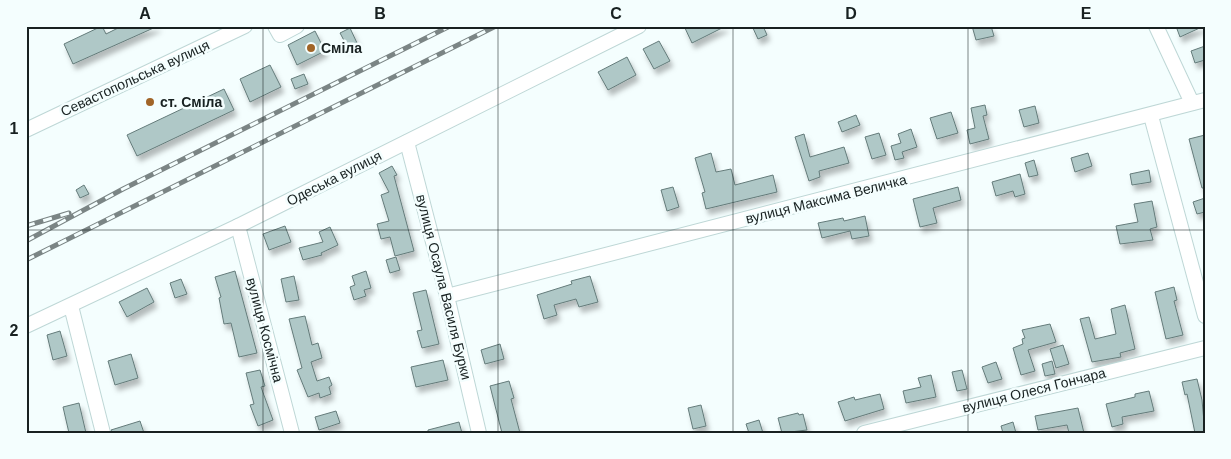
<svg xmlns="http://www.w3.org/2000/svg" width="1231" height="459" font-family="Arial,sans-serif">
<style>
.building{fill:#afc8c7;stroke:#647b7a;filter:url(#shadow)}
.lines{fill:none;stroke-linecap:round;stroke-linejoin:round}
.minor-casing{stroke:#bed7d6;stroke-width:16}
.minor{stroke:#fff;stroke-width:14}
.rail-casing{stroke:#7b8585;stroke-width:5}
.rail{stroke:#f4fefe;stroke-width:3;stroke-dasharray:9;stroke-linecap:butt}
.grid{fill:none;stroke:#182121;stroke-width:1;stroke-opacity:0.55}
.poi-dot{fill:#a16528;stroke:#f4fefe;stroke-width:2}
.labels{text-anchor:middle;stroke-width:5;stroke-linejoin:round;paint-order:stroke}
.poi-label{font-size:14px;font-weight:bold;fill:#182121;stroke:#f4fefe;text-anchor:start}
.street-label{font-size:14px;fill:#182121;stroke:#f4fefe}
.neatline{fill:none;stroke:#182121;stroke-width:2}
.grid-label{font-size:16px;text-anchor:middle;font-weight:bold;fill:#182121}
</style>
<defs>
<filter id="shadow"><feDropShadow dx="3" dy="5.5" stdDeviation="2.5" flood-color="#0004"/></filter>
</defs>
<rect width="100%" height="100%" fill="#f4fefe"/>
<g class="building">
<path d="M102,26L106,34L122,26H158L73,64L64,44Z"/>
<path d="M684,26H726L692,43Z"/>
<path d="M752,26H763L767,35L758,39Z"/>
<path d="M972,26H991L994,36L976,40Z"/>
<path d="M1183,26H1204L1180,37L1177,29Z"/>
<path d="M350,28L357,43L348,48L340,33Z"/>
<path d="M315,31L325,51L297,65L288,45Z"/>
<path d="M659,41L670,61L654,69L643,49Z"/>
<path d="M1205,46V60L1195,63L1191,51Z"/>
<path d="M627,57L636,75L608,90L598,72Z"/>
<path d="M270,65L281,87L250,102L240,79Z"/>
<path d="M304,74L308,84L295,89L291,79Z"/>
<path d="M224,89L234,110L137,156L127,135Z"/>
<path d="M985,105L987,115L983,116L989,139L970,144L967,130L975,128L971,108Z"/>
<path d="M1035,106L1039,123L1024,127L1019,110Z"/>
<path d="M951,112L958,133L937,139L930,118Z"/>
<path d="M856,115L860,125L842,132L838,122Z"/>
<path d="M911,129L917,147L902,152L904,158L895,160L891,146L901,143L898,134Z"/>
<path d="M879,133L886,155L872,159L865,137Z"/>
<path d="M804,134L810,157L844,147L849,163L819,171L820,177L809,181L795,137Z"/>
<path d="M1205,135V188H1202L1189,139Z"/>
<path d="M711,153L716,172L731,169L735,185L773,175L777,192L706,209L702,193L705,192L695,158Z"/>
<path d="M1088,153L1092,166L1075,172L1071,158Z"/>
<path d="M1034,160L1038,175L1029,177L1025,163Z"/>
<path d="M392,166L397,175L394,176L414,251L395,256L390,237L381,239L377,224L389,221L381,195L389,192L379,173Z"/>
<path d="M1149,170L1151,182L1132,185L1130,174Z"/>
<path d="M1020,174L1025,194L1015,197L1013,191L996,196L992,182Z"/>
<path d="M84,185L89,194L80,198L76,190Z"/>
<path d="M673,187L679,207L667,211L661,190Z"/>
<path d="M958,187L961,200L933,208L937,223L920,227L913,199Z"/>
<path d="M1205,198V212L1197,214L1193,202Z"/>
<path d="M1152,201L1157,227L1150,229L1153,240L1120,244L1116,226L1138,222L1134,204Z"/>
<path d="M865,216L869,236L852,239L850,231L822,238L818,223L843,218L844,221Z"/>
<path d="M285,226L291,242L269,250L263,234Z"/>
<path d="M330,227L338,245L321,253L322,255L303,260L299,248L323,242L319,232Z"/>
<path d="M396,257L400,270L390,273L386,260Z"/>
<path d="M235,271L257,353L239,357L231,323L224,324L219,298L221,297L215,277Z"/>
<path d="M366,271L371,288L364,290L366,296L354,300L350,287L355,285L352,276Z"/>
<path d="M294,276L299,300L286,302L281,279Z"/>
<path d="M590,276L598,302L579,307L576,299L554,305L557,315L544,319L537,295L572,284L571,281Z"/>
<path d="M181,279L187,294L175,298L170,283Z"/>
<path d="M1174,287L1177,300L1174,301L1183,335L1166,339L1155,292Z"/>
<path d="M147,288L154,302L127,317L119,302Z"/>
<path d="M426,290L439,344L422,348L417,331L422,330L413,293Z"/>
<path d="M1125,305L1135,349L1120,353L1121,357L1092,362L1080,319L1089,317L1095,339L1116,334L1111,309Z"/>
<path d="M305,316L312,345L318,343L322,358L311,362L317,381L329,377L332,385L329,387L331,394L320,398L319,393L308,397L297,370L302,368L289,319Z"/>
<path d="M1050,324L1056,342L1028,350L1035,371L1021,375L1013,348L1023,344L1022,339L1025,338L1022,330Z"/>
<path d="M60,331L67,356L53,360L47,335Z"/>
<path d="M500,344L504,359L485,364L481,350Z"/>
<path d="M1063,345L1069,364L1056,368L1050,349Z"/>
<path d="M131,354L138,378L115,385L108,361Z"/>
<path d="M443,360L448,380L416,387L411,367Z"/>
<path d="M1052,361L1055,374L1045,376L1042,364Z"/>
<path d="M996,362L1002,379L988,383L982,367Z"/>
<path d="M260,370L265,386L261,387L273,420L258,426L250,405L254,404L246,373Z"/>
<path d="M962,370L967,389L957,391L952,372Z"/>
<path d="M931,375L936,397L906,403L903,391L921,387L918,378Z"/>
<path d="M1197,379L1202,400L1205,433H1195L1187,394L1185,395L1182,382Z"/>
<path d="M509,381L514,398L511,399L520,433H502L490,386Z"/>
<path d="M1149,391L1154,411L1122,417L1123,424L1112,427L1106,404L1135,397V394Z"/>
<path d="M880,394L884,409L845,421L838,402L854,397L855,400Z"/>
<path d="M79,403L86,433H69L63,407Z"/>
<path d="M701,405L706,426L693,429L688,408Z"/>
<path d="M1078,408L1084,433H1069L1067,425L1038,430L1035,416Z"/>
<path d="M336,411L340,423L319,430L315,417Z"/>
<path d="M798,413L799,415L803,414L807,430L782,433L778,418Z"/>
<path d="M759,420L763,433H749L746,424Z"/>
<path d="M140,421L144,433H112L111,430Z"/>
<path d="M459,422L462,433H428V430Z"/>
<path d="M1013,422L1016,433H1003L1001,426Z"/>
</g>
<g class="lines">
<defs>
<g id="minor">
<path d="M275,26L280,35L297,26"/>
<path d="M1156,26L1192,103"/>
<path d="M1151,116L1205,316"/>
<path d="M26,130L245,26"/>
<path d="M407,142L447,296L479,433"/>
<path d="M238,226L292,433"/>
<path d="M447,296L1205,100"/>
<path d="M71,306L103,433"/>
<path d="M26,326L238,226L639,26"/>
<path d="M864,433L1205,348"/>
</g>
</defs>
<use href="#minor" class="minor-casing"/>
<use href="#minor" class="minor"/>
<defs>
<g id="rail">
<path d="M26,226L69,213"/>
<path d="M26,241L123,189L450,26"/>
<path d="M26,260L496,26"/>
</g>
</defs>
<use href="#rail" class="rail-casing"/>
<use href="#rail" class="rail"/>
</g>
<path class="grid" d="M263,26V433M498,26V433M733,26V433M968,26V433M26,230H1205"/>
<g class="poi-dot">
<circle cx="311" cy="48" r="5"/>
<circle cx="150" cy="102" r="5"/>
</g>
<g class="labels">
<g class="poi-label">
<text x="321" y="53">Сміла</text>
<text x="160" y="107">ст. Сміла</text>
</g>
<g class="street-label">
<text transform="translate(135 78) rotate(-25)" y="5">Севастопольська вулиця</text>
<text transform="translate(334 178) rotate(-27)" y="5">Одеська вулиця</text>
<text transform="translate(826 199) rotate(-14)" y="5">вулиця Максима Величка</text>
<text transform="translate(444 287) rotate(76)" y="5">вулиця Осаула Василя Бурки</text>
<text transform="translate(265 330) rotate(75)" y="5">вулиця Космічна</text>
<text transform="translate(1034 390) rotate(-14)" y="5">вулиця Олеся Гончара</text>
</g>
</g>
<rect width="1231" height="459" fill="none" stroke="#f4fefe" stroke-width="55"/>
<rect x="28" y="28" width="1176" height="404" class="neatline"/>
<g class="grid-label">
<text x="145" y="19">A</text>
<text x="380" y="19">B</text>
<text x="616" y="19">C</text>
<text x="851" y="19">D</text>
<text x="1086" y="19">E</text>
<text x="14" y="134">1</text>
<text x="14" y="336">2</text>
</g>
</svg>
